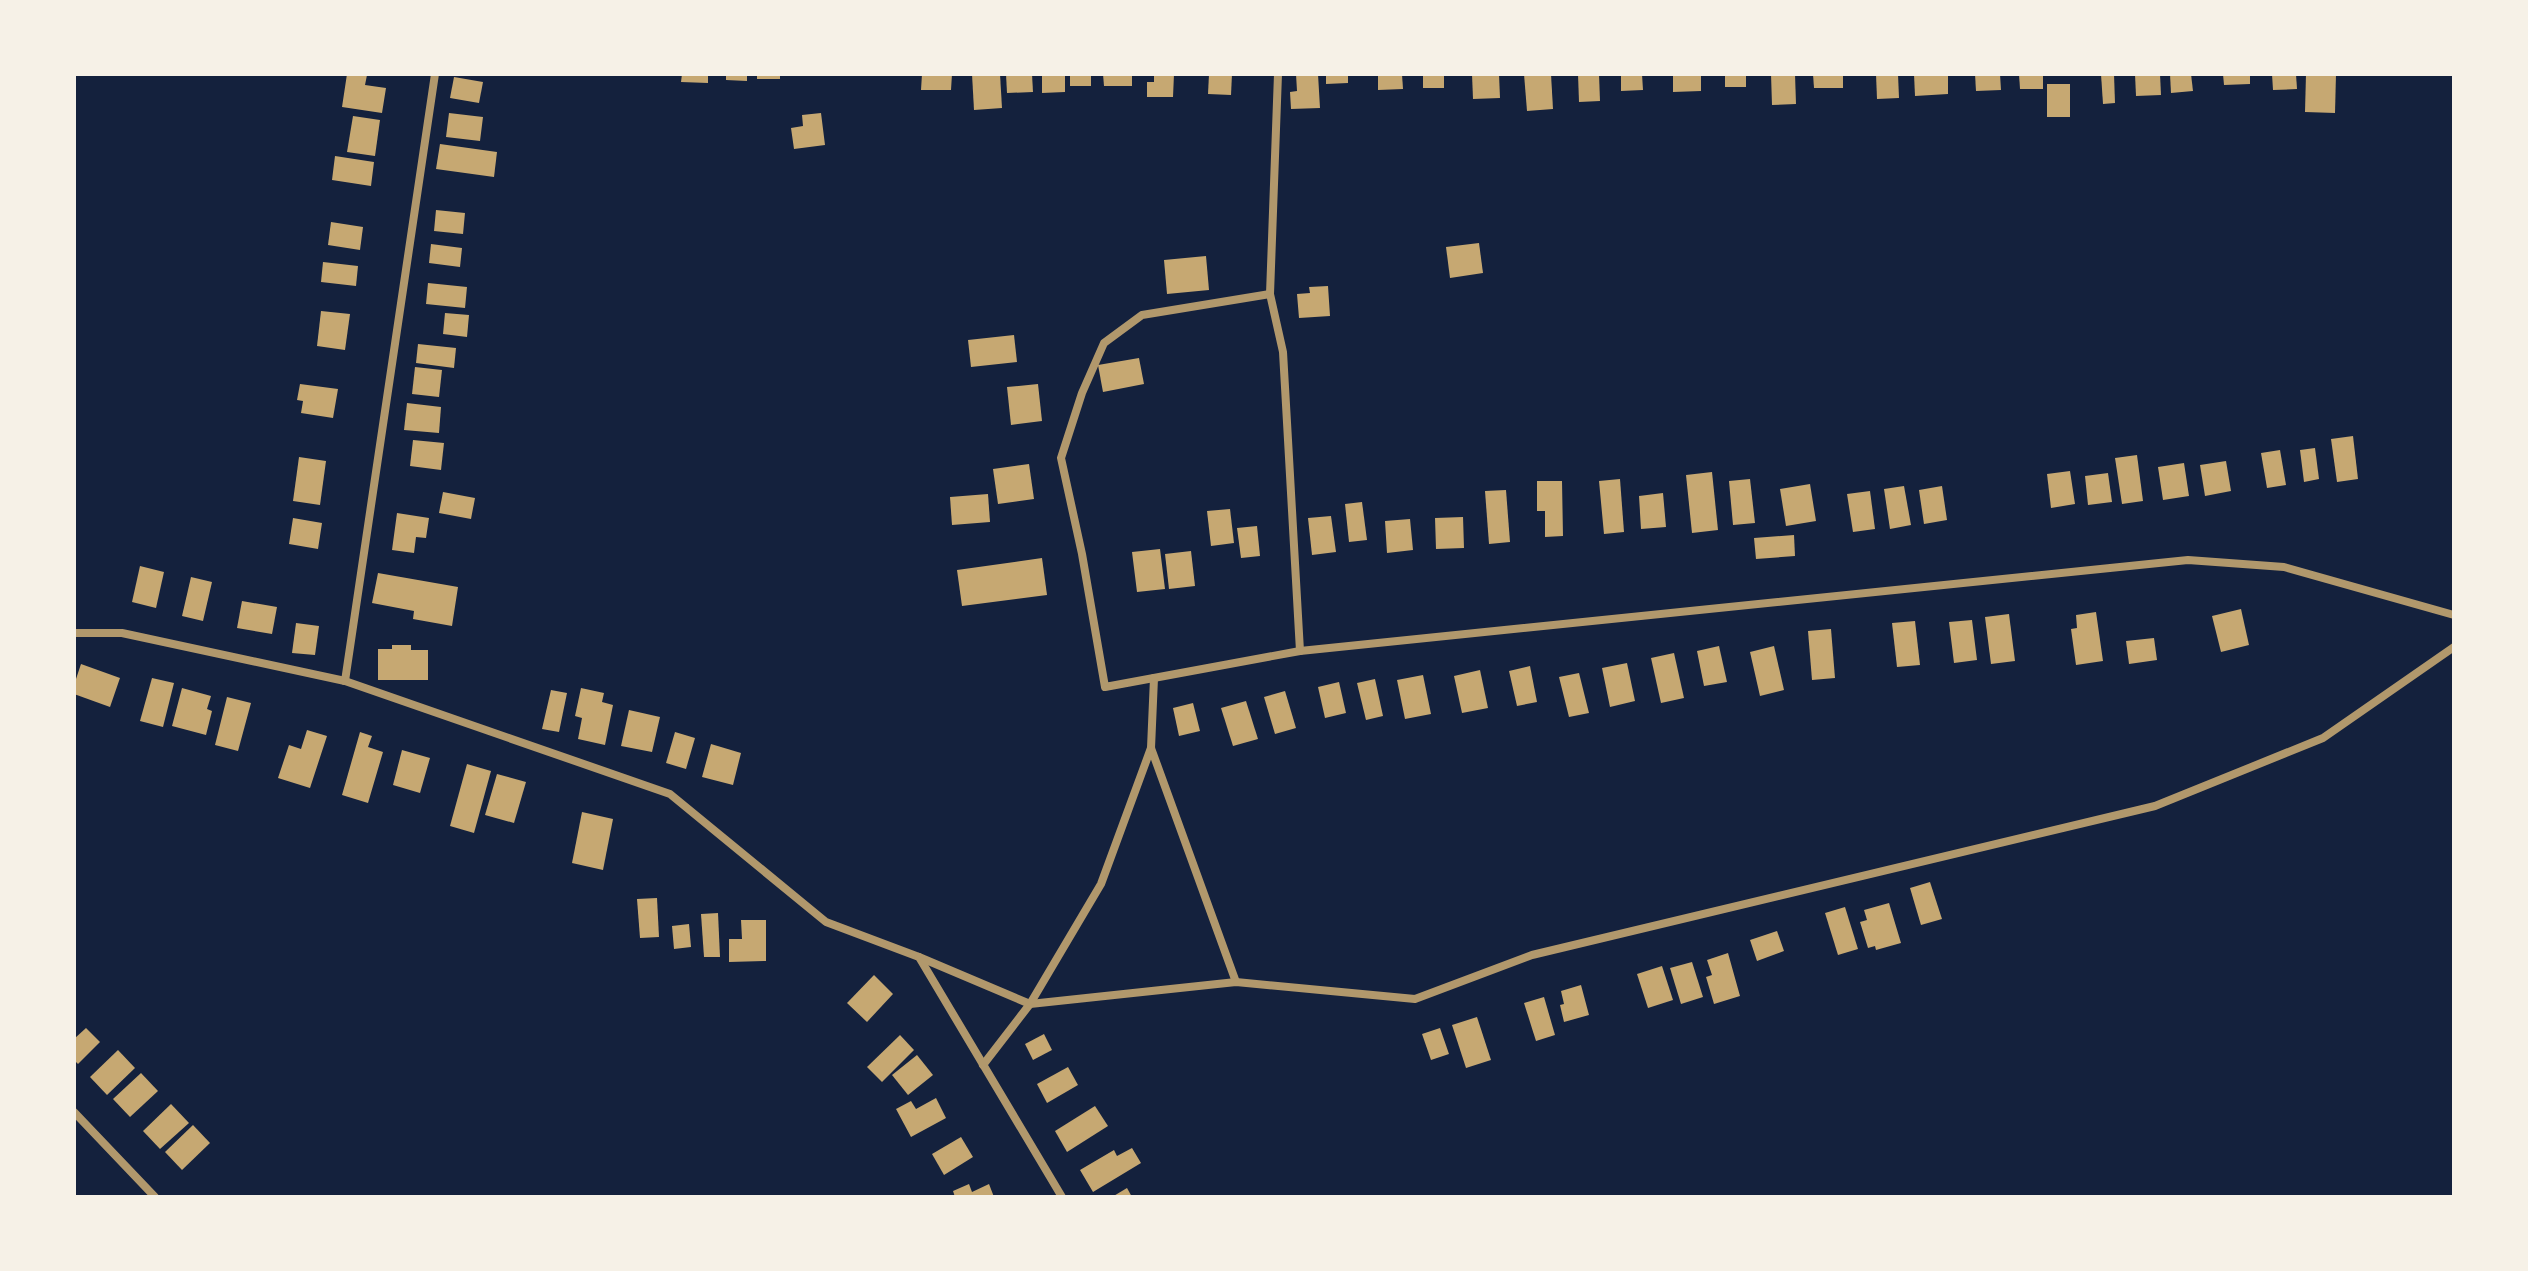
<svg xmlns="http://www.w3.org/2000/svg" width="2528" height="1271" font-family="Arial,sans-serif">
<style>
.building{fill:#c6a872}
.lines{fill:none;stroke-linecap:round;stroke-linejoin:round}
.minor{stroke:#b1986c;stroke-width:8}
</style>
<rect width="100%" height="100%" fill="#14213d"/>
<g class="building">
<path d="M347,74L367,75L365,85L386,88L382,113L342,107Z"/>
<path d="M682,74H708V83L681,82Z"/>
<path d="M726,74H747V81L726,80Z"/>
<rect x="757" y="74" width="23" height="5"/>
<path d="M922,74H952L951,90H921Z"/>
<path d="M972,74H1000L1002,108L974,110Z"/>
<path d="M1006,74H1032L1033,92L1007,93Z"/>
<path d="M1042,74H1065V92L1042,93Z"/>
<rect x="1070" y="74" width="21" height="12"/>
<path d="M1103,74H1132V86H1104Z"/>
<path d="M1154,74H1174L1173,97H1147V82H1154Z"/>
<path d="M1209,74H1232L1231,95L1208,94Z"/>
<path d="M1296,74H1318L1320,108L1291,109L1290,92L1297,91Z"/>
<path d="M1326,74H1348V83L1326,84Z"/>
<path d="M1378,74H1402L1403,89L1378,90Z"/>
<rect x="1423" y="74" width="21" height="14"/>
<path d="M1472,74H1499L1500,98L1473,99Z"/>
<path d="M1524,74H1551L1553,109L1527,111Z"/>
<path d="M1578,74H1599L1600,101L1579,102Z"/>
<path d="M1621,74H1642L1643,90L1621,91Z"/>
<path d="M1673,74H1701V91L1673,92Z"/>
<rect x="1725" y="74" width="21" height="13"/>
<path d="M1771,74H1795L1796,104L1772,105Z"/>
<path d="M1813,74H1843V88H1814Z"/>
<path d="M1876,74H1898L1899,98L1877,99Z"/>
<path d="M1914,74H1948V94L1915,96Z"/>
<path d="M1975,74H2000L2001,90L1976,91Z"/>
<path d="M2019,74H2043V89H2020Z"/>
<path d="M2101,74H2114L2115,103L2103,104Z"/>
<path d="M2135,74H2160L2161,95L2136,96Z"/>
<path d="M2170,74H2191L2193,91L2171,93Z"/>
<path d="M2223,74H2250V84L2224,85Z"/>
<path d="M2272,74H2296L2297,89L2273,90Z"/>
<path d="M2306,74H2336L2335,113L2305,112Z"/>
<path d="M454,77L483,82L479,103L450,98Z"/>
<rect x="2047" y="84" width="23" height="33"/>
<path d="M449,113L483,117L480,141L446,137Z"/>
<path d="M821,113L825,145L794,149L791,128L803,126L802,115Z"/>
<path d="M353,116L380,120L375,156L347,152Z"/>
<path d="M440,144L497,152L494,177L436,169Z"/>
<path d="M335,156L374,162L371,186L332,180Z"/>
<path d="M436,210L465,213L463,234L434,231Z"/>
<path d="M331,222L363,227L360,250L328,245Z"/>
<path d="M1479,243L1483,273L1450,278L1446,247Z"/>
<path d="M431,244L462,248L460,267L429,263Z"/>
<path d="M1206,256L1209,290L1167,294L1164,260Z"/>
<path d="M323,262L358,266L356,286L321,282Z"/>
<path d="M428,283L467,287L465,308L426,304Z"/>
<path d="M1328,286L1330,316L1299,318L1297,294L1310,293L1309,287Z"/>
<path d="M321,311L350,314L345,350L317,346Z"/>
<path d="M445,313L469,315L467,337L443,334Z"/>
<path d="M1014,335L1017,362L971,367L968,340Z"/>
<path d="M418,344L456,348L454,368L416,363Z"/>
<path d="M1139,358L1144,384L1103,392L1098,365Z"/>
<path d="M415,367L442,370L439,397L412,394Z"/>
<path d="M300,384L338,389L333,418L301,413L303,401L297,400Z"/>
<path d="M1038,384L1042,421L1011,425L1007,387Z"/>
<path d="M407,403L441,407L439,433L404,430Z"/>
<path d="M2353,436L2358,479L2337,482L2331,439Z"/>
<path d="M413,440L444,443L441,470L410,466Z"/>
<path d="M2315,448L2319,479L2304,482L2300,450Z"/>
<path d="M2280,450L2286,485L2267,488L2261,453Z"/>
<path d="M2137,455L2143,501L2122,504L2115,458Z"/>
<path d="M299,457L326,461L320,505L293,501Z"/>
<path d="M2226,461L2231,491L2205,496L2200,465Z"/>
<path d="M2184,463L2189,496L2163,500L2158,467Z"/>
<path d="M1029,464L1034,499L998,504L993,469Z"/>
<path d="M2070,471L2075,504L2051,508L2047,474Z"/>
<path d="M1712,472L1718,530L1692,533L1686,475Z"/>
<path d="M2108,473L2112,502L2088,505L2085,476Z"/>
<path d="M1620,479L1624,532L1604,534L1599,481Z"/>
<path d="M1750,479L1755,523L1733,525L1729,481Z"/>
<path d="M1537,481H1562L1563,536L1545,537V511H1537Z"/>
<path d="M1810,484L1816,521L1786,526L1780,489Z"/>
<path d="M1904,486L1911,525L1890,529L1884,489Z"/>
<path d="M1942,486L1947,520L1924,524L1919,490Z"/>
<path d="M1506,490L1510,542L1489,544L1485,491Z"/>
<path d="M1870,491L1875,529L1853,532L1847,494Z"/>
<path d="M443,492L475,498L471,519L439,513Z"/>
<path d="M1663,493L1666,527L1641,529L1639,496Z"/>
<path d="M988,494L990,522L952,525L950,497Z"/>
<path d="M1362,502L1367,540L1349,542L1345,504Z"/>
<path d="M1230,509L1234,543L1211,546L1207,511Z"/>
<path d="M397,513L429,518L426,538L416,537L414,553L392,550Z"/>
<path d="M1331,516L1336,552L1312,555L1308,518Z"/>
<path d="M1463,517L1464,548L1436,549L1435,518Z"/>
<path d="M293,518L322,523L318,549L289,544Z"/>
<path d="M1410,519L1413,550L1387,553L1385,521Z"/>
<path d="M1257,526L1260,556L1241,558L1237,528Z"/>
<path d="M1794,535L1795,556L1756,559L1754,538Z"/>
<path d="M1160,549L1165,589L1137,592L1132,552Z"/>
<path d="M1191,551L1195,586L1169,589L1165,554Z"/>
<path d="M1042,558L1047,595L962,606L957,570Z"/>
<path d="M140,566L164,572L156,608L132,602Z"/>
<path d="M378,573L458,587L452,626L413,619L414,611L372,603Z"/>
<path d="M191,577L212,582L203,621L182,616Z"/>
<path d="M242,601L277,607L272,634L237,628Z"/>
<path d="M2241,609L2249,645L2221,652L2212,616Z"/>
<path d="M2096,612L2103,661L2076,665L2071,629L2077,628L2076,615Z"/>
<path d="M2009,614L2015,661L1991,664L1985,617Z"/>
<path d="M1972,620L1977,660L1954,663L1949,622Z"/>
<path d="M1915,621L1920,665L1897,667L1892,623Z"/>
<path d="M296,623L319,626L315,655L292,653Z"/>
<path d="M1831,629L1835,678L1812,680L1808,631Z"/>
<path d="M2154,638L2157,660L2129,664L2126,641Z"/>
<path d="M392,645H411V650H428V680H378V649H392Z"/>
<path d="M1719,646L1727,682L1704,686L1697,651Z"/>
<path d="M1774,646L1784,690L1760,696L1750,652Z"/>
<path d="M1674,653L1684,698L1661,703L1651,658Z"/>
<path d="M1627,663L1635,701L1610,707L1602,668Z"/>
<path d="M81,664L120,678L110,707L74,694V685Z"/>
<path d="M1530,666L1537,702L1517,706L1509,671Z"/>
<path d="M1480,670L1488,708L1462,713L1454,676Z"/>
<path d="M1579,673L1589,713L1569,717L1559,677Z"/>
<path d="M1423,675L1431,714L1405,719L1397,680Z"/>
<path d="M152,678L174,683L163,727L140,721Z"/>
<path d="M1375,679L1383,716L1366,720L1357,683Z"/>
<path d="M1339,682L1346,713L1325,718L1318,687Z"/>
<path d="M182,688L211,696L207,709L212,711L206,735L172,726Z"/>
<path d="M581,688L604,693L602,702L613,705L605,745L578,739L582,718L575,716Z"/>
<path d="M551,690L567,693L559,732L542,729Z"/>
<path d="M1285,691L1296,728L1275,734L1264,697Z"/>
<path d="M227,697L251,703L238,751L215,745Z"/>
<path d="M1246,701L1258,739L1233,746L1221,708Z"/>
<path d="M1193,703L1200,731L1179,736L1173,708Z"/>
<path d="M629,710L660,717L652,752L621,746Z"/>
<path d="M307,730L327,736L310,788L278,778L289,745L301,749Z"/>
<path d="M360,732L372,736L368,747L383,752L368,803L342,795Z"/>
<path d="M675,732L695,738L686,769L666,763Z"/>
<path d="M711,744L741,753L733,785L702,777Z"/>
<path d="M402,750L430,758L420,793L393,785Z"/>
<path d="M467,764L491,771L474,833L450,826Z"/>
<path d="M497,774L526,782L514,823L485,815Z"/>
<path d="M582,812L613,819L603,870L572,863Z"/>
<path d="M1930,882L1942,919L1921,925L1910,888Z"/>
<path d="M657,898L659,937L640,938L637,899Z"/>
<path d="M1889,903L1901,943L1876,950L1875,946L1868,948L1860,922L1867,920L1864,910Z"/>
<path d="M1845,907L1858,949L1838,955L1825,913Z"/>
<path d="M718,913L720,957H704L701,914Z"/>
<path d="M741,920H766V961L729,962V939H742Z"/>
<path d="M689,924L691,947L674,949L672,926Z"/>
<path d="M1777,931L1784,951L1757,961L1750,940Z"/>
<path d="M1728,953L1740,996L1714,1004L1706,977L1712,975L1707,960Z"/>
<path d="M1692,962L1703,997L1681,1004L1670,968Z"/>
<path d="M1662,966L1673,1000L1648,1008L1637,974Z"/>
<path d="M874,975L893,994L867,1022L847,1003Z"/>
<path d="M1581,985L1589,1015L1564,1022L1560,1005L1564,1004L1561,991Z"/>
<path d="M1544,997L1555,1035L1536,1041L1524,1003Z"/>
<path d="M1477,1017L1491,1060L1466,1068L1452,1025Z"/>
<path d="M86,1028L100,1042L78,1064L74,1060V1039Z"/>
<path d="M1440,1028L1449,1054L1431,1060L1422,1034Z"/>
<path d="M1044,1034L1052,1050L1033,1060L1025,1044Z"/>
<path d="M900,1035L914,1050L882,1082L867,1067Z"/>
<path d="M118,1050L135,1068L107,1095L90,1077Z"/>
<path d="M917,1055L933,1075L908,1095L892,1075Z"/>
<path d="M1068,1067L1078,1085L1047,1103L1037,1084Z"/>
<path d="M141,1073L158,1091L130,1117L113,1099Z"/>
<path d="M936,1098L946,1118L911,1137L896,1109L911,1101L916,1109Z"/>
<path d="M171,1104L189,1123L160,1149L143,1131Z"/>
<path d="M1095,1106L1108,1126L1067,1152L1055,1131Z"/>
<path d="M193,1125L210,1143L182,1170L165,1152Z"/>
<path d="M961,1137L973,1157L944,1175L932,1154Z"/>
<path d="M1132,1148L1141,1163L1093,1192L1080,1170L1114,1150L1117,1156Z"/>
<path d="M969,1184L972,1192L989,1184L994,1197H955L953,1191Z"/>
<path d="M1127,1188L1132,1197H1112Z"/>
</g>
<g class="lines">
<g class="minor">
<path d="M1278,74L1270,294L1283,352L1300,651"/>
<path d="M1270,294L1142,315L1104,343L1082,393L1061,458L1082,554L1105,687L1300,651L2188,560L2284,567L2454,615"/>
<path d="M74,633H122L345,681L670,794L826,922L919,957L1062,1197"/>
<path d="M1154,678L1151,748L1236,982"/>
<path d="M345,681L435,74"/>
<path d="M919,957L1030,1004L1236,982L1415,999L1532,955L2155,806L2323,738L2454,647"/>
<path d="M983,1065L1030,1004L1101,884L1151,748"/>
<path d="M74,1112L155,1197"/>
</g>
</g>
<rect width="2528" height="1271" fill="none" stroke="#f6f1e7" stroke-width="152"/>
</svg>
